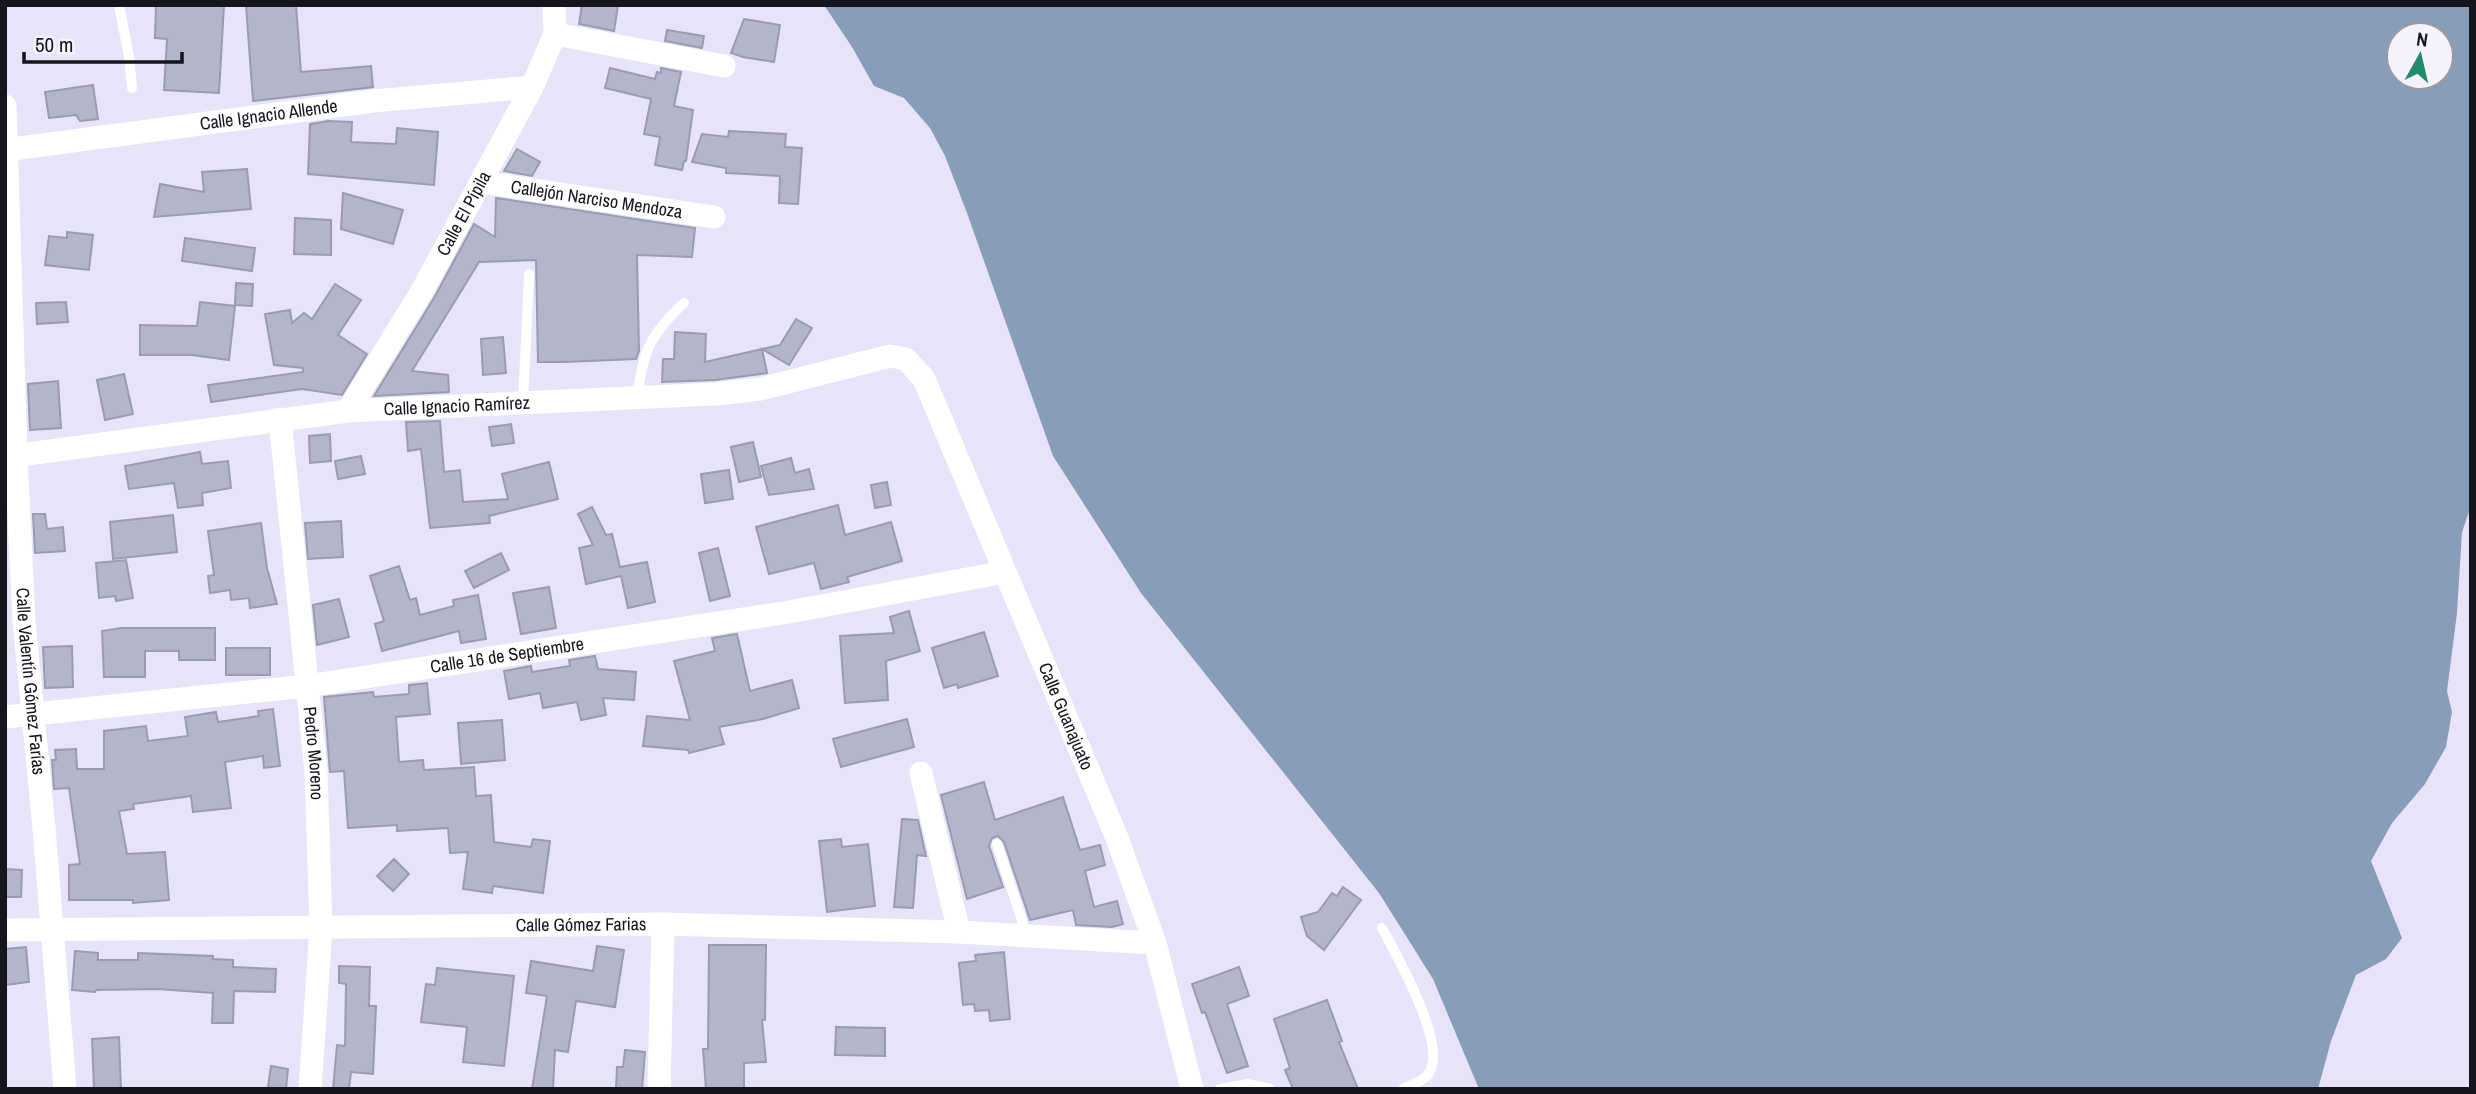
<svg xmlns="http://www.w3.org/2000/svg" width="2476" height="1094" font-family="'Archivo Narrow',sans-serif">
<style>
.water{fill:#879db8;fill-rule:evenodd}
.building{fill:#b3b5ca;stroke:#999bb0;stroke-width:2}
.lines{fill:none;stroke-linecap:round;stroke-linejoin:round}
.lane{stroke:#fff;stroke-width:10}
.street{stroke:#fff;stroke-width:23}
.labels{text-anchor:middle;stroke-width:7;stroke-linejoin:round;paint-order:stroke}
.street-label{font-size:18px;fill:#16141c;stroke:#f4f2fb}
</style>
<rect width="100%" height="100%" fill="#e8e3f9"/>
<path class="water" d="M824,5H2471V506L2462,532L2457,613L2447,691L2452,712L2446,747L2425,784L2392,823L2371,861L2402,938L2386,959L2356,975L2331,1041L2318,1089H1479L1433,979L1379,893L1141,593L1053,456L967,213L945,156L930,128L904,98L874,86L852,47ZM2399,35H2441V77H2399Z"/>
<g class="building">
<path d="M156,5H224L219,93L164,90L167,39L155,38Z"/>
<path d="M246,5H296L301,72L371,66L373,87L253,101Z"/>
<path d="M582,5H618L614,31L579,24Z"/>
<path d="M744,19L780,25L774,62L743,57L731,53Z"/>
<path d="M667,30L704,36L702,48L665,41Z"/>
<path d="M610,68L655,79L657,72L661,73V68L681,72L674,106L693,110L686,161H684L682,170L655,165L660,137L644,134L651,99L605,88Z"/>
<path d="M93,85L98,119L80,121L76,115L49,118L45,92Z"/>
<path d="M328,121L352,122L351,142L396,144L397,128L438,132L434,185L308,174L310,124Z"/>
<path d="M729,131L786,134L785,147L802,148L798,204L779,203L780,176L726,173V168L692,162L702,134L728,137Z"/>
<path d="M517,149L540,162L532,176L504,171Z"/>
<path d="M247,169L251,209L154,217L160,184L204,192L202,172Z"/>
<path d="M343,193L403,210L393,244L341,229Z"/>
<path d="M496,198L695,228L692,257L637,255L639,351L636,359L564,362H538L536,260L479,262L412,371L448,375L449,392L374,396L434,298L474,224L495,237Z"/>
<path d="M295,218L331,220V255L294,254Z"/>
<path d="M67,232L93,235L89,270L45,265L49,236L67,238Z"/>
<path d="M185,238L255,248L252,271L182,261Z"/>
<path d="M236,283L253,284L252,306L235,305Z"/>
<path d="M335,284L361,300L338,335L367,354L342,395L302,389L211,402L208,385L303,372V368L274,365L265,314L290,310L292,323L304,313L312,319Z"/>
<path d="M66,302L68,322L37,324L36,303Z"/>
<path d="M200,302L235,306L229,360L192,355H140V325L197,326Z"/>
<path d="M796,319L812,328L789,365L762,349L767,373L715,380L662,382L663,359H674L675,332L706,334L705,362L780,345Z"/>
<path d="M503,337L506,373L483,375L481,339Z"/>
<path d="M124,374L133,414L105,420L97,380Z"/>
<path d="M58,381L61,428L30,430L28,384Z"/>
<path d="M440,421L444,472L460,470L463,502L508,499L502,474L549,462L558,499L489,516L490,523L430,528L421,449L408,451L406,422Z"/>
<path d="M511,424L514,443L492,446L489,427Z"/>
<path d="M330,434L331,461L310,463L309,436Z"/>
<path d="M753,442L761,477L739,482L731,447Z"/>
<path d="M200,452L202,464L228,461L231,488L202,493L203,505L178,508L174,483L129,489L125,466Z"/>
<path d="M361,456L365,474L338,479L335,461Z"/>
<path d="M791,458L795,473L809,469L814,489L769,495L761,466Z"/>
<path d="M729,470L733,499L705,503L701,474Z"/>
<path d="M887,482L891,505L875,508L871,485Z"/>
<path d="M838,505L845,535L891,522L902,561L847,577L849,582L821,589L814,563L769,574L756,527Z"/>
<path d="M592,507L606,535L612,534L620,567L647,562L655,602L628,608L621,576L586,584L579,548L593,545L578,514Z"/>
<path d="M33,514H45L47,529L63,527L65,551L35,553Z"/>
<path d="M173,515L177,552L113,559L110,522Z"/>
<path d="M341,521L343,557L308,559L305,523Z"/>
<path d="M261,523L267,568L277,604L250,608L249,598L231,600L230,590L210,593L208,576L214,575L208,531Z"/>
<path d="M718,548L730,596L710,601L699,553Z"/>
<path d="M501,553L509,570L474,588L465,571Z"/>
<path d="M126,560L133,598L116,601L115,596L99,598L96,563Z"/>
<path d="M399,566L410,600L416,598L420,615L454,606L453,600L478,595L486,639L461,643L459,631L382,651L375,624L384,621L370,576Z"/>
<path d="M549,587L556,628L521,634L513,593Z"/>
<path d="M339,599L349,637L317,645L313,605Z"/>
<path d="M909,611L920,651L886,661L888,700L845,703L840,636L894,633L890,617Z"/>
<path d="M121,628H215V660H179V651H145V677H104L102,631Z"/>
<path d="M984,632L998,676L958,688L957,684L944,688L932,648Z"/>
<path d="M737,634L750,691L792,680L799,708L763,719L719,727L724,744L689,753L688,750L643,746L647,716L690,720L674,661L715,651L712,638Z"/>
<path d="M72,646L73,687L45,688L43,647Z"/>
<rect x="226" y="648" width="44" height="27"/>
<path d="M595,656L598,669L636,672L634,700L603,698L606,715L581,720L577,702L543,708L540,693L509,699L504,671L531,666L532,672L570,666L569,660Z"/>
<path d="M427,683L430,714L396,717L399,762L423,760L424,770L474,767L476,796L491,795L494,842L531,847L533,839L550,841L543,893L493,886L492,893L463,889L468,852L450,853L448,828L397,831V825L348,828L344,771L330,772L324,697L373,692L374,697L409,694V685Z"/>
<path d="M273,709L280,766L264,768L263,756L225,762L231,808L193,812L191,796L133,804L134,809L119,811L127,854L165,852L169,900L133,903V900H69V865L80,864L69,788L54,789L52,760H56L55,750L76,749L77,769H104V731L146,726L148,741L188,736L185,717L216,712L218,722L259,716L258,711Z"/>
<path d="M907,719L914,747L841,767L833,739Z"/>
<path d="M502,720L505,760L461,764L458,723Z"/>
<path d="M984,782L995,820L1063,797L1080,850L1100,845L1105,865L1085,871L1094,907L1117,901L1123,924L1112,927L1076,925L1073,910L1030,920L1004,842L998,836L992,838L989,846L1003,887L967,899L941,795Z"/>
<path d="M902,819L918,820L926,856L917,855L913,908L894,907Z"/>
<path d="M841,839L842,847L868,844L875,906L827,912L819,841Z"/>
<path d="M394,859L409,874L393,891L377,876Z"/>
<path d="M5,869L22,870L21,897H5Z"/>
<path d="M1343,887L1361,900L1324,950L1307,936L1301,917L1318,912L1332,893L1337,896Z"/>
<path d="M709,945H766L765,1020H762L766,1062L744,1063V1089H706L703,1049H708Z"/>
<path d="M597,946L624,950L615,1007L576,1001L568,1052L555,1050L553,1089H532L547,996L526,993L531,961L593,971Z"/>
<path d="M26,947L29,982L5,985V949Z"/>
<path d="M75,951L98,953V960H138V953L213,956V959L233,960V967L276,969L275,992L234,991L233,1023H212L213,993L158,989L96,990L95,992L72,990Z"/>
<path d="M1004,952L1010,1019L990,1021L989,1010L975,1011L974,1004L963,1005L959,963L976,961L975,955Z"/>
<path d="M339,966L370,967L369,1006H376L373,1074L351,1072L349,1089H333L337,1045L345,1046L346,984L339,983Z"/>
<path d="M1239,967L1249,996L1227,1004L1248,1066L1227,1073L1205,1012L1202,1013L1192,984Z"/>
<path d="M437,968L514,976L504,1066L463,1062L467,1027L421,1022L426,984L435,985Z"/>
<path d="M1327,1000L1342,1041L1339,1042L1358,1089H1293L1285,1070L1290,1068L1274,1019Z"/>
<path d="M836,1027L885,1028V1056L835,1055Z"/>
<path d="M119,1037L121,1089H94L92,1039Z"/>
<path d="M625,1050L645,1052L642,1089H616L617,1067H623Z"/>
<path d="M271,1066L288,1069L286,1089L268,1087Z"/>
</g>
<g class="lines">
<g class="lane">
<path d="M119,5L129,56L132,88"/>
<path d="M637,397C643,352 650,334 684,303"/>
<path d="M523,403L529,274"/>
<path d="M997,844L1027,936"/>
<path d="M1382,928C1397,956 1446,1042 1430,1071C1425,1081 1413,1084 1403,1089"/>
<path d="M1220,1089L1247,1084L1270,1089"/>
</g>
<g class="street">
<path d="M555,34L724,66"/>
<path id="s1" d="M5,106L16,456L24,621L44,828L65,1089"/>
<path id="s2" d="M5,150L373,101L532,87"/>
<path id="s3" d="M481,182L714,217"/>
<path id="s4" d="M348,411L422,291L532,87L555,34L554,5"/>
<path id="s5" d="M280,419L316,771L321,928L310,1089"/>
<path id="s6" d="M5,457L348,411L716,394L760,389L890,356L906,359L924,379L1117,838L1155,943L1192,1089"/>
<path id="s7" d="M5,717L307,686L789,612L1005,572"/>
<path d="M921,773L959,932"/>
<path id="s8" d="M5,930L663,924L959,932L1155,943"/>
<path d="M659,1089L663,924"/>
</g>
</g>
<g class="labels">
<g class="street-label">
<text dy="6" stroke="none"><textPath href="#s2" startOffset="266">Calle Ignacio Allende</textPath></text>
<text dy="6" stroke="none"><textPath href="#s3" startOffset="117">Callejón Narciso Mendoza</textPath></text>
<text dy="6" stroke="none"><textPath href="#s4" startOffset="229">Calle El Pípila</textPath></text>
<text dy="6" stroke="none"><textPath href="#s6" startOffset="455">Calle Ignacio Ramírez</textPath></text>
<text dy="6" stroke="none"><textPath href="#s7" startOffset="506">Calle 16 de Septiembre</textPath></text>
<text dy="6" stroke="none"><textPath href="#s1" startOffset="576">Calle Valentín Gómez Farías</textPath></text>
<text dy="6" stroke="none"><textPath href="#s6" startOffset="1302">Calle Guanajuato</textPath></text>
<text dy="6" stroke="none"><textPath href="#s5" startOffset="336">Pedro Moreno</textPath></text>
<text dy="6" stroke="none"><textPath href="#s8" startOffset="576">Calle Gómez Farias</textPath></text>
</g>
</g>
<rect width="2476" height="1094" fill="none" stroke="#16141c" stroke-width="14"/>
<g transform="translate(2420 56) rotate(8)"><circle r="33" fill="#f4f2fb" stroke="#9b99a2" stroke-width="2"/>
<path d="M0-5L12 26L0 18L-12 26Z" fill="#218c6a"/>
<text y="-10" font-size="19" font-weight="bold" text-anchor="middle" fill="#16141c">N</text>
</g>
<path d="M24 52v10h158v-10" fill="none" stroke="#16141c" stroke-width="3.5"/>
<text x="35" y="52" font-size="21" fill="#16141c" stroke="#f4f2fb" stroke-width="5" paint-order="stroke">50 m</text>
</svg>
